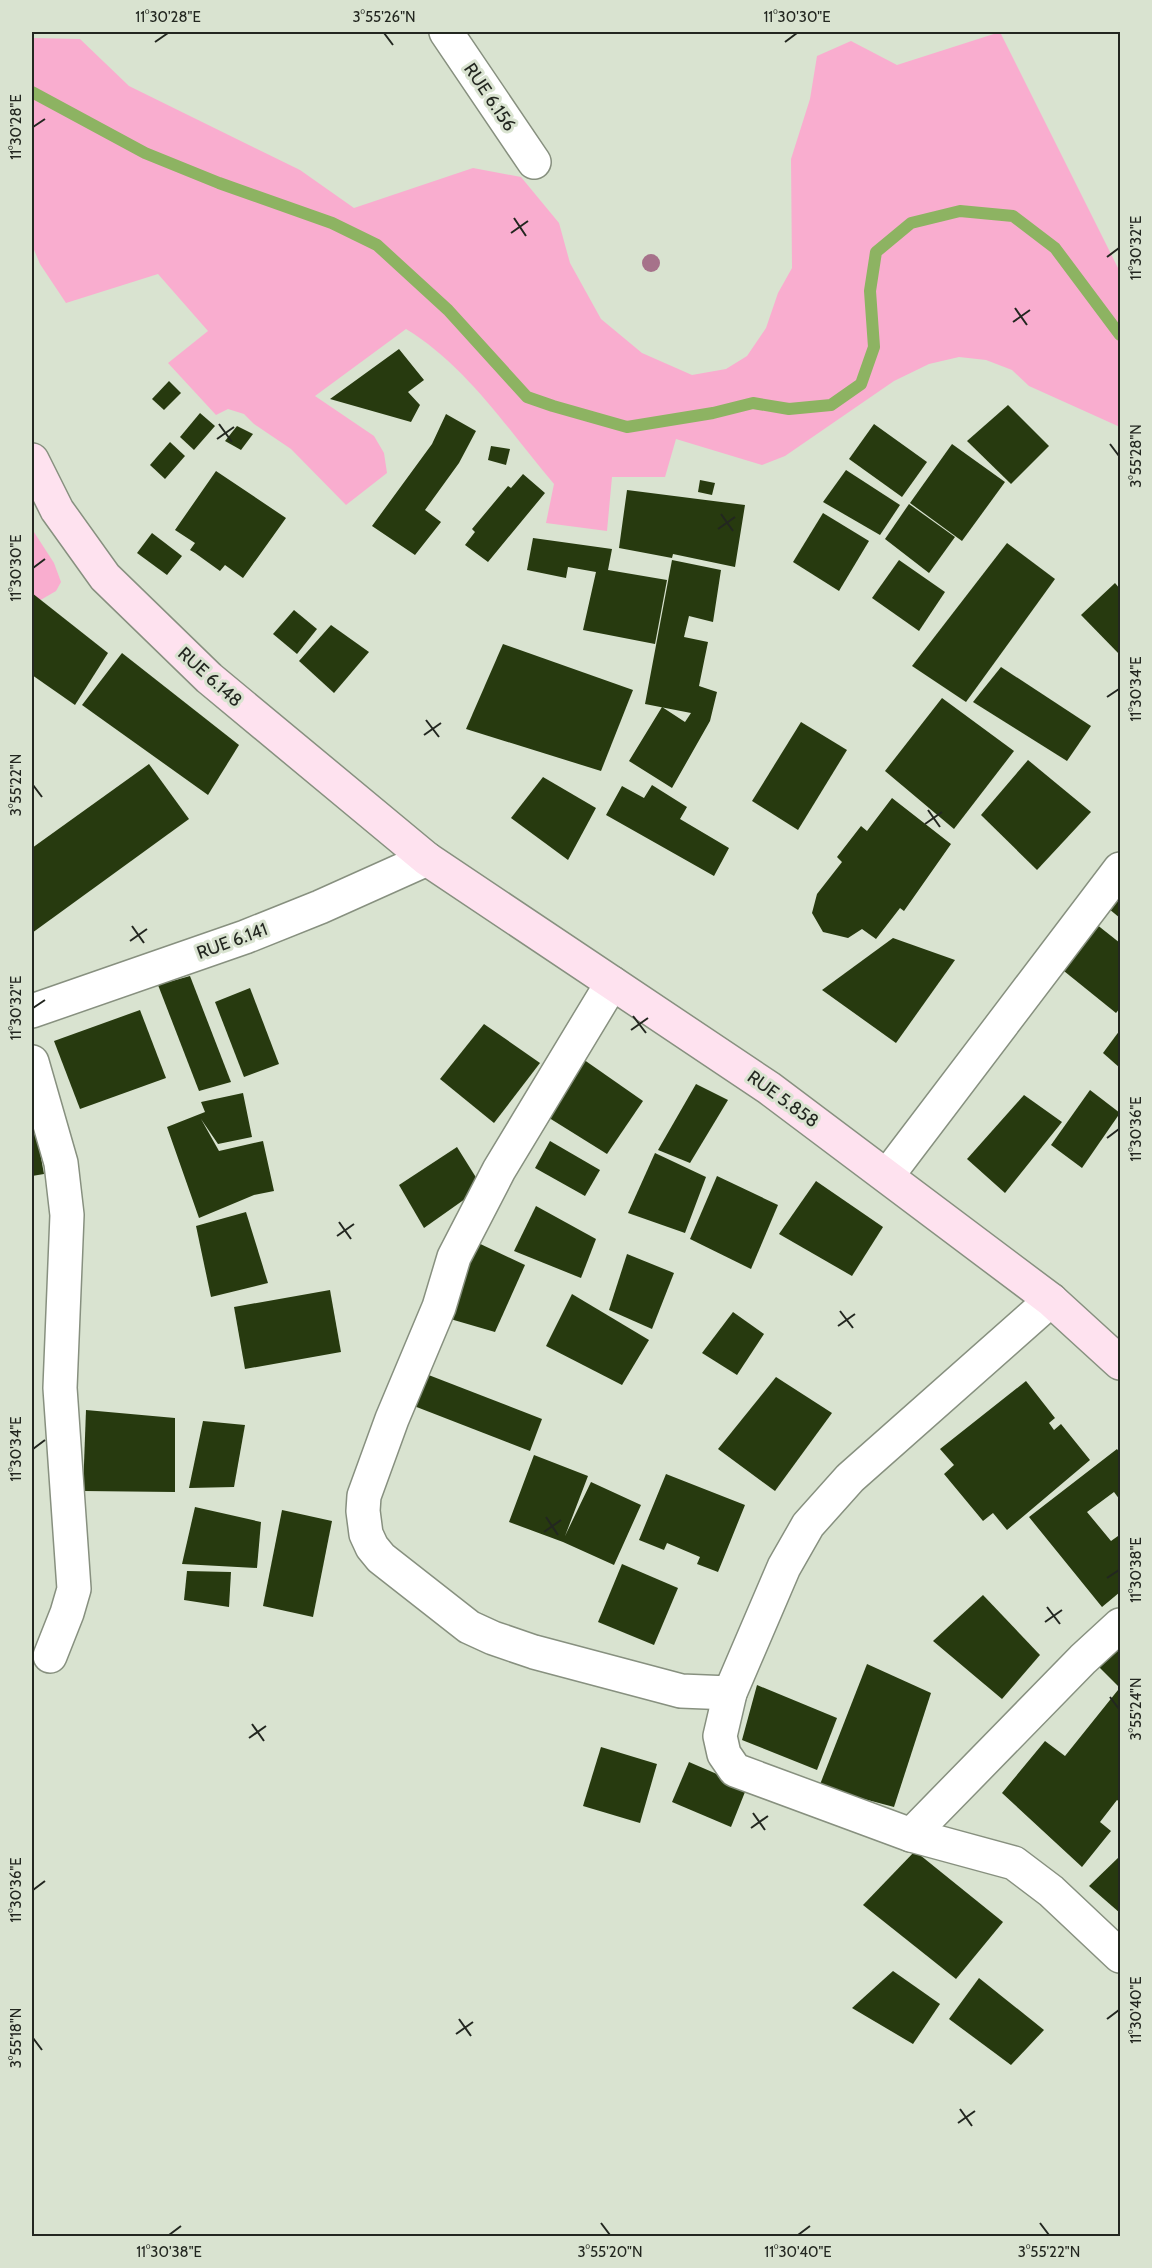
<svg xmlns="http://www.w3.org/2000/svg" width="1152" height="2268" font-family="Cabin,sans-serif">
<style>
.green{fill:#f9adcf}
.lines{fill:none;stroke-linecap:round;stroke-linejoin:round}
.stream{stroke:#8db362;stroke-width:12}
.building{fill:#273a0f}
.street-casing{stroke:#87907f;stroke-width:36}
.secondary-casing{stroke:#87907f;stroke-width:36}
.street{stroke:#fff;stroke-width:33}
.secondary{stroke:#fee2ef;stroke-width:33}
.tree{fill:#a6728a}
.ticks{fill:none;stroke:#232720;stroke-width:2}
.labels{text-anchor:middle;stroke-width:6;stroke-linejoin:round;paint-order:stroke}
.street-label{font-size:18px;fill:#232720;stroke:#d9e3d0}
.neatline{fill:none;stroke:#232720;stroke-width:2}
.ticks-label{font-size:15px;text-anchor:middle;fill:#232720}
</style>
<rect width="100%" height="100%" fill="#d9e3d0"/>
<g class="green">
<path d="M1000,32L1120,272V427L1029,386L1012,370L986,360L959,357L929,364L894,381L785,456L762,465L676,439L665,477H612L607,531L546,523L554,484C508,430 467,366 406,329L315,396L374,436L384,453L387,473L346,505L291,449L254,424L244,414L228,409L216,415L168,363L208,331L158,274L66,303L40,264L32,245V38L80,39L129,86L300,170L354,208L473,168L521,177L559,223L570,263L601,319L642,353L692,375L726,369L747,356L766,328L778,293L792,268L791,159L810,99L817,56L851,41L897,65Z"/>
<path d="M32,529L54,563L61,582L56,591L32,605Z"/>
</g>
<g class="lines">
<path class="stream" d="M32,92L145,153L219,183L332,223L377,245L448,310L527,397L553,406L627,427L713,413L753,403L789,409L831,405L861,384L874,347L870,291L876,252L911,223L960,211L1013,216L1055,248L1120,335"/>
</g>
<g class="building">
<path d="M399,349L424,380L408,392L420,405L411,422L330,399Z"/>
<path d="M169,381L181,393L164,410L152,399Z"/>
<path d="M1008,405L1049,446L1011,484L967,441Z"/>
<path d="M200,413L215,426L194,450L180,437Z"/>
<path d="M446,414L476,431L459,463L425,510L441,522L415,555L372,526L432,444Z"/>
<path d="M874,424L927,462L902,497L849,459Z"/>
<path d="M237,426L253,434L241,450L225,441Z"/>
<path d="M170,442L185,456L165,479L150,465Z"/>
<path d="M952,444L1005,482L962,541L910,503Z"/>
<path d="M491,446L510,449L506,465L488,460Z"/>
<path d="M846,470L900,505L880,535L823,502Z"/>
<path d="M216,471L286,518L243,578L225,565L220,571L195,553L190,550L195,543L175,530Z"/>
<path d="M523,474L545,493L488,562L465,545L475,532L472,529L508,486L511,488Z"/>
<path d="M700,480L715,483L712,495L698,492Z"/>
<path d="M627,490L745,505L735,567L673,554L672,558L619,548Z"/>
<path d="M909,504L955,537L929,573L885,539Z"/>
<path d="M823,513L869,541L839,591L793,562Z"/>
<path d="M152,533L182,556L167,575L137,553Z"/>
<path d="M533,538L612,549L608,570L667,580L655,644L583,630L596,572L568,567L566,578L527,570Z"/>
<path d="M1007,543L1055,579L966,702L912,666Z"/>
<path d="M672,560L721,570L713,622L689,616L684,637L708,642L699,686L717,692L710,721L672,788L629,761L662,707L685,722L691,713L645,704Z"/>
<path d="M899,560L945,592L919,631L872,598Z"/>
<path d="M1115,583L1120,589V655L1081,615Z"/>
<path d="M32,593L108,653L75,705L32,675Z"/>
<path d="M294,610L317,629L297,654L273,634Z"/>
<path d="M331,625L369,652L334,693L299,661Z"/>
<path d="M503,644L633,690L601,771L466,729Z"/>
<path d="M122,653L239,745L208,795L82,705Z"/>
<path d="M1001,667L1091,726L1067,761L973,702Z"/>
<path d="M942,698L1014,751L954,829L885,771Z"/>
<path d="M801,722L847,750L798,830L752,801Z"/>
<path d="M1028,760L1091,812L1037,870L981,815Z"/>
<path d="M149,764L189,819L32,933V848Z"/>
<path d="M543,777L596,808L568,860L511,818Z"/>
<path d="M652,785L687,807L680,819L729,848L714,876L606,815L622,786L644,798Z"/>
<path d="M892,798L951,844L904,911L900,908L876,939L862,929L848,938L823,932L812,913L817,894L842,862L837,857L861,826L867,831Z"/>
<path d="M1120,893V918L1109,909Z"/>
<path d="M1096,924L1120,943V1008L1116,1013L1059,967Z"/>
<path d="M893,938L955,960L896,1043L822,990Z"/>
<path d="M190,976L231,1082L199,1091L158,985Z"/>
<path d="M250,988L279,1064L244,1077L215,1002Z"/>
<path d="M140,1010L166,1078L80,1109L54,1041Z"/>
<path d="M484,1024L540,1063L494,1123L440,1079Z"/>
<path d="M1120,1030V1068L1103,1053Z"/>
<path d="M580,1057L643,1101L607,1154L546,1116Z"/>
<path d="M696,1084L728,1100L690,1163L658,1150Z"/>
<path d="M1090,1090L1120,1113L1082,1168L1051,1145Z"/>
<path d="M243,1093L252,1137L218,1144L201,1119L219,1151L263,1141L274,1191L254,1195L199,1218L167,1127L205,1112L201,1102Z"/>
<path d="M1024,1095L1062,1122L1005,1193L967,1159Z"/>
<path d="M32,1109L44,1174L32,1176Z"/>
<path d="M550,1141L600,1170L585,1196L535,1168Z"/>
<path d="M457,1147L482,1187L424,1228L399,1185Z"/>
<path d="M655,1153L706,1177L685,1233L628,1213Z"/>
<path d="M717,1176L778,1205L751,1269L690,1239Z"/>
<path d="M816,1181L883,1227L852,1276L779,1234Z"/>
<path d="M536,1206L596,1239L581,1278L514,1251Z"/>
<path d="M246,1212L268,1283L211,1297L196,1226Z"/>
<path d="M474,1241L525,1265L495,1332L440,1316Z"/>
<path d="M627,1254L674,1273L652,1329L609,1310Z"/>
<path d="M330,1290L341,1352L245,1369L234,1307Z"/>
<path d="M572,1294L649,1340L622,1385L546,1346Z"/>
<path d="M733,1312L764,1334L737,1375L702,1353Z"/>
<path d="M426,1374L542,1419L530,1451L414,1406Z"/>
<path d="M776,1377L832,1413L775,1491L718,1449Z"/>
<path d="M1026,1381L1055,1418L1049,1423L1054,1430L1061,1424L1090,1460L1007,1530L993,1513L983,1521L944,1474L954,1465L940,1449Z"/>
<path d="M86,1410L175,1418V1492L83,1491Z"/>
<path d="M203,1421L245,1425L234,1487L189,1488Z"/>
<path d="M1117,1449L1120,1453V1500L1114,1492L1087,1512L1111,1541L1118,1536L1120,1539V1592L1102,1607L1029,1517Z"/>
<path d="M534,1455L588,1476L565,1536L591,1482L641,1505L614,1565L563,1542L509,1522Z"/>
<path d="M666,1474L745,1505L718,1572L697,1564L700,1557L667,1543L664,1550L639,1540Z"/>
<path d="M195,1507L261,1522L257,1568L182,1564Z"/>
<path d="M282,1510L332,1521L313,1617L263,1606Z"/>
<path d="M622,1564L678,1588L654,1645L598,1622Z"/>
<path d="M187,1571L231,1572L229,1607L184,1600Z"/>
<path d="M983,1595L1040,1655L1002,1699L933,1641Z"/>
<path d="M1120,1643V1688L1095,1663Z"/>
<path d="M867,1664L931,1693L894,1807L819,1787Z"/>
<path d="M757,1685L837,1718L817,1770L742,1740Z"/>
<path d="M1118,1690L1120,1692V1802L1117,1800L1100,1822L1111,1831L1082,1867L1002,1793L1045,1741L1065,1756Z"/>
<path d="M601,1747L657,1764L640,1823L583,1806Z"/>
<path d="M689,1762L747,1787L731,1827L672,1802Z"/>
<path d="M915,1851L1003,1922L956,1979L863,1905Z"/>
<path d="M1120,1856V1913L1089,1886Z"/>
<path d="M893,1971L940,2004L913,2044L852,2008Z"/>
<path d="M979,1978L1044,2030L1011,2065L949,2019Z"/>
</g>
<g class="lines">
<defs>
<g id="street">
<path d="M446,32L534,162"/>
<path d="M612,983L499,1170L454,1257L439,1307L392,1419L364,1496L363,1511L366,1534L372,1547L381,1558L469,1627L493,1638L534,1652L681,1691L730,1693"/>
<path d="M32,1011L245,937L320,907L427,859"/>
<path d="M32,1062L61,1163L67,1215L60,1388L74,1589L67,1613L50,1656"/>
<path d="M887,1176L1120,869"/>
<path d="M1051,1300L850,1478L808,1525L784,1567L730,1693L720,1736L724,1754L735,1770L911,1835L1014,1863L1051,1891L1120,1956"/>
<path d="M911,1835L1083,1659L1120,1625"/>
</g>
<path id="secondary" d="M32,460L57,510L105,577L209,678L427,859L769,1088L1051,1300L1120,1363"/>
</defs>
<use href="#street" class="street-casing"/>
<use href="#secondary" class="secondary-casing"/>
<use href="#street" class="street"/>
<use href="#secondary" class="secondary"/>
</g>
<circle class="tree" cx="651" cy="263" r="9"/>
<path class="ticks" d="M384,33L393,45M155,42L168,33M785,42L797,33M33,127L45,119M514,218L526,236M511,233L528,221M1107,257L1119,248M1015,308L1027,325M1013,322L1030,310M219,424L232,442M217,439L234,427M1110,444L1119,456M721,514L733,531M718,529L735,517M33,568L45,559M1107,697L1119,689M426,720L439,737M424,735L441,723M33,785L42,797M928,810L940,827M925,824L942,812M132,926L144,943M130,941L147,929M33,1008L45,1000M633,1016L646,1033M631,1030L648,1018M1107,1138L1119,1129M339,1222L351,1239M337,1236L354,1224M840,1311L853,1328M838,1326L855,1314M33,1449L45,1440M546,1517L558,1535M544,1532L561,1520M1107,1578L1119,1570M1047,1607L1060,1624M1045,1622L1062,1610M1110,1697L1119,1709M252,1724L264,1741M249,1738L266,1726M753,1813L765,1830M751,1828L768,1816M33,1890L45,1881M459,2019L471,2036M1107,2019L1119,2010M456,2034L473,2022M33,2038L42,2050M960,2109L972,2126M958,2123L975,2111M601,2223L610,2235M1040,2223L1049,2235M169,2235L181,2226M798,2235L810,2226"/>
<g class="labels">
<g class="street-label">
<text transform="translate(490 97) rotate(56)" y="6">RUE 6.156</text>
<text transform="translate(210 677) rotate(42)" y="6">RUE 6.148</text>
<text transform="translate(232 941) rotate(-20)" y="6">RUE 6.141</text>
<text transform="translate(783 1099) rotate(36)" y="6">RUE 5.858</text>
</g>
</g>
<rect width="1152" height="2268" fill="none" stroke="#d9e3d0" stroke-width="66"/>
<rect x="33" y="33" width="1086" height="2202" class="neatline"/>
<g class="ticks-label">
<text x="168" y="22">11°30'28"E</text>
<text x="384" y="22">3°55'26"N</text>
<text x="797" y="22">11°30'30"E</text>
<text transform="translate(16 127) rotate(-90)" y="5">11°30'28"E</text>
<text transform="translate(1136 248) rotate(-90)" y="5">11°30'32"E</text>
<text transform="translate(1136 456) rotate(-90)" y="5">3°55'28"N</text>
<text transform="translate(16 568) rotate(-90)" y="5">11°30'30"E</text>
<text transform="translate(1136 689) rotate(-90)" y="5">11°30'34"E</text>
<text transform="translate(16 785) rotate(-90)" y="5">3°55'22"N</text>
<text transform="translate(16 1008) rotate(-90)" y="5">11°30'32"E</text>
<text transform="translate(1136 1129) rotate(-90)" y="5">11°30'36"E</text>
<text transform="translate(16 1449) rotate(-90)" y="5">11°30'34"E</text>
<text transform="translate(1136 1570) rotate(-90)" y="5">11°30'38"E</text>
<text transform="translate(1136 1709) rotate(-90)" y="5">3°55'24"N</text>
<text transform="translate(16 1890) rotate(-90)" y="5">11°30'36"E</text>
<text transform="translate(1136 2010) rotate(-90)" y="5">11°30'40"E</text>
<text transform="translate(16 2038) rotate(-90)" y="5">3°55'18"N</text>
<text x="169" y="2257">11°30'38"E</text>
<text x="610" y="2257">3°55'20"N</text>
<text x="798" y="2257">11°30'40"E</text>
<text x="1049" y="2257">3°55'22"N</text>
</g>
</svg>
